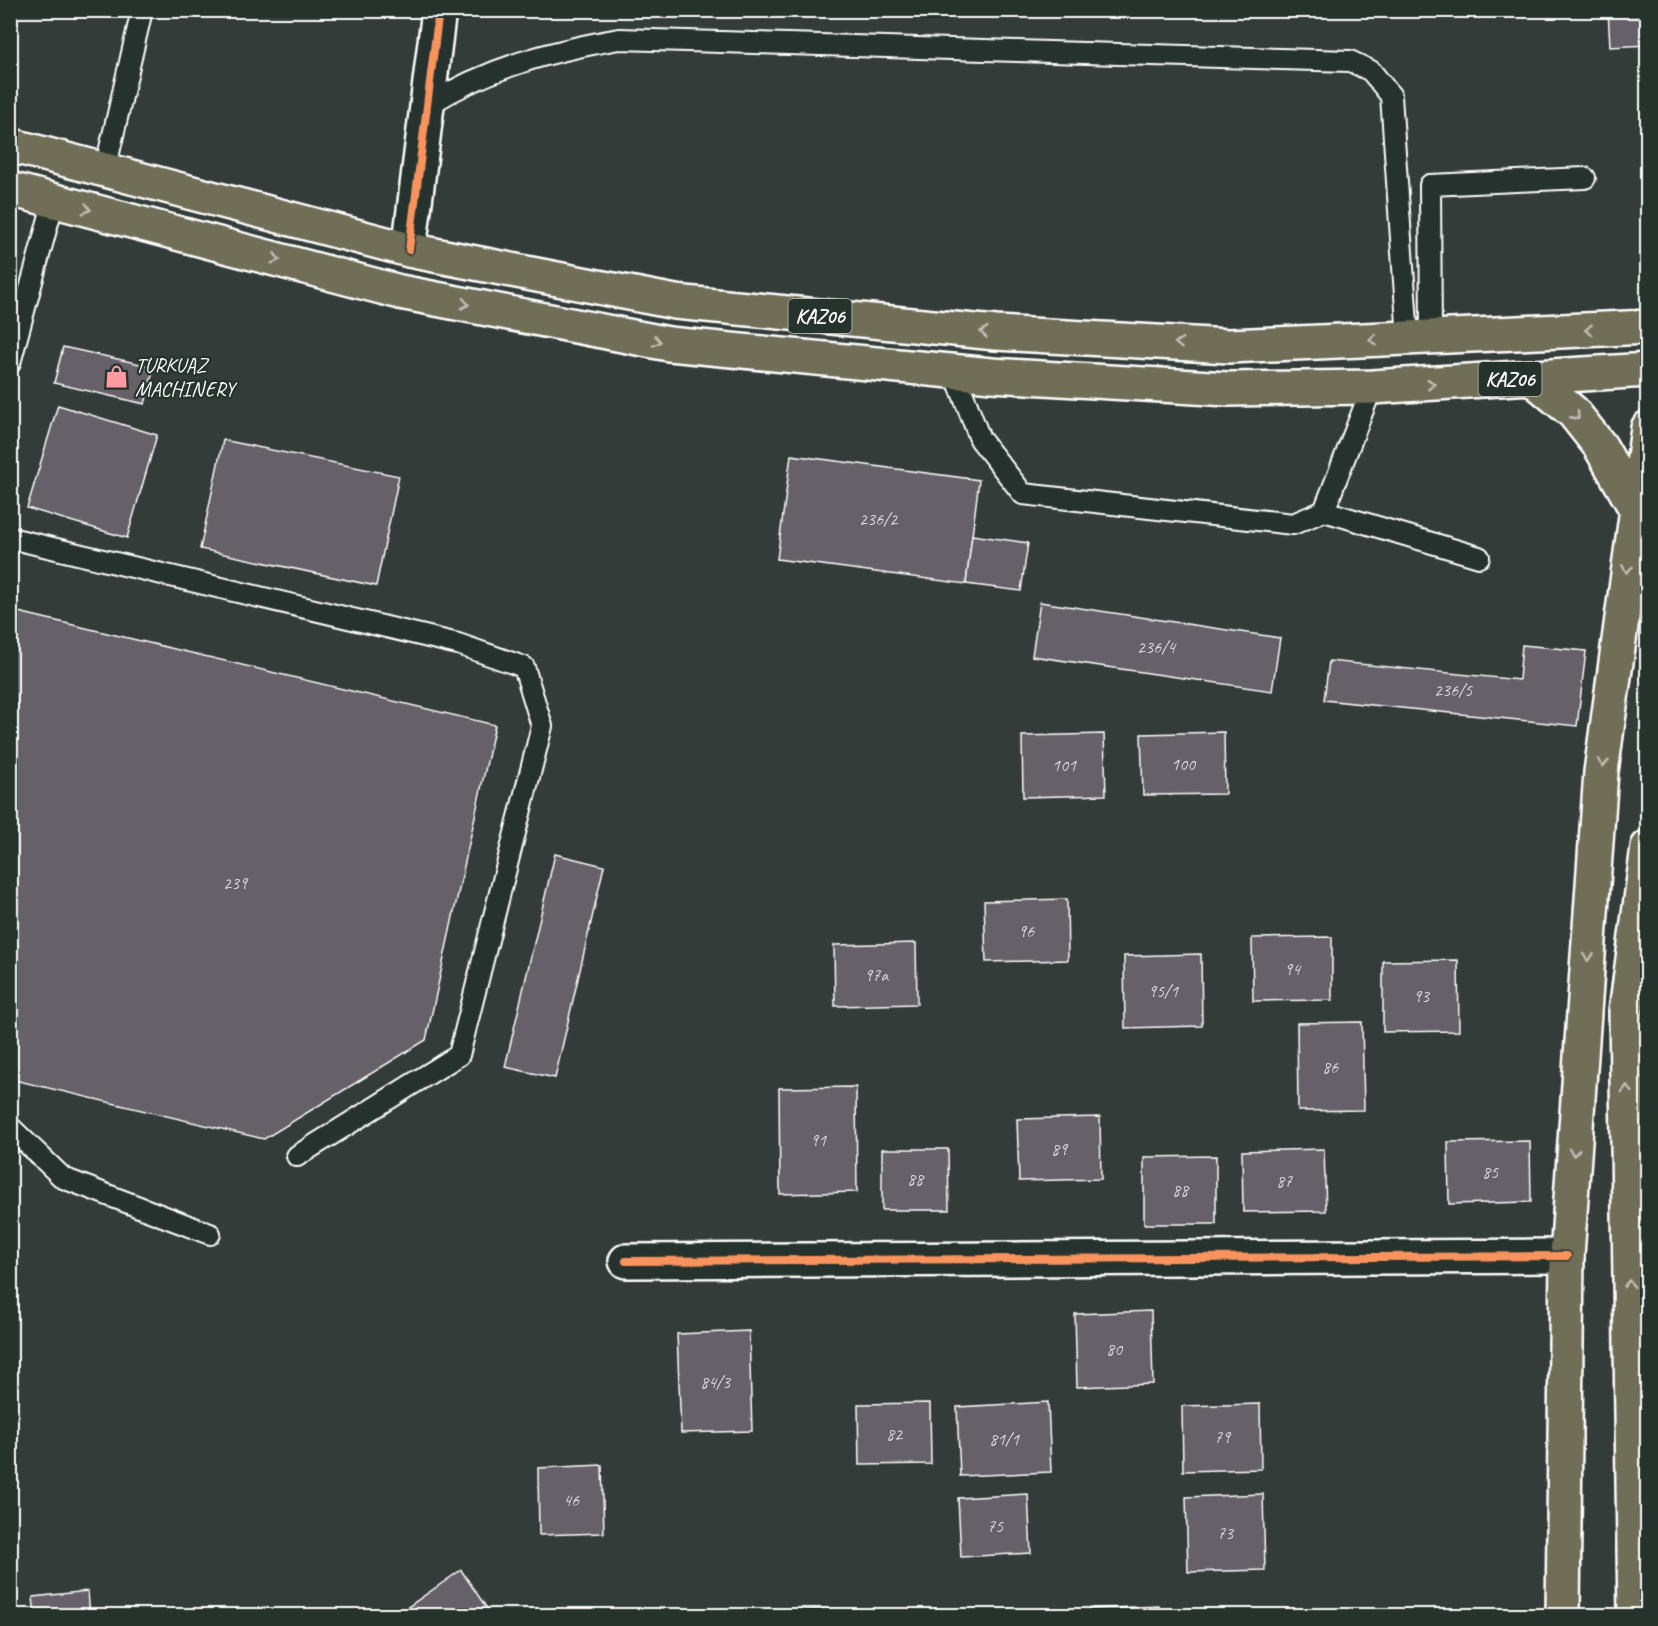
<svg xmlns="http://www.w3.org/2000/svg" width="1658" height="1626" font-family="Caveat,sans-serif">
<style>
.building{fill:#666069;stroke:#fff;stroke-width:1.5}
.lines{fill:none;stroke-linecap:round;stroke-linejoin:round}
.lane-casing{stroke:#fff;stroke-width:24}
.street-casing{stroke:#fff;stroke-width:38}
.primary-casing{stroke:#fff;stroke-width:38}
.highway-casing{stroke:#fff;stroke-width:38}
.lane{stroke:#26332d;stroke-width:20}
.street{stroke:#26332d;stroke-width:33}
.primary{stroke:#716e59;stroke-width:33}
.highway{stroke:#716e59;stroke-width:33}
.cycleway-casing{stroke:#26332d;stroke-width:11}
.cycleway{stroke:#f8935d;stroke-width:8}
.oneway{stroke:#bfbeb4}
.labels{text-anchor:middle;stroke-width:4.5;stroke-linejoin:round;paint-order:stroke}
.number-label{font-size:18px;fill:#d9d7da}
.shield{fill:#26332d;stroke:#bec2c0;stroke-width:1.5}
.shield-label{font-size:20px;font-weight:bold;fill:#fff}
.poi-label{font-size:21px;fill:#fff;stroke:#26332d;text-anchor:start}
</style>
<rect width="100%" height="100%" fill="#333c39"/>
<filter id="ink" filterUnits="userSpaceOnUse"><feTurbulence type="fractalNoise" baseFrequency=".0167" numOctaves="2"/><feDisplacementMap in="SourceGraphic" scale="12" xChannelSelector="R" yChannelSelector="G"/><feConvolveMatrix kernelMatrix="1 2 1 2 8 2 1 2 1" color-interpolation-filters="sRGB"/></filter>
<g filter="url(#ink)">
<g class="building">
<path d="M1321,10H1398L1322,14Z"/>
<path d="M1608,10H1648V45L1610,47Z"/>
<path d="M63,347L154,367L145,404L54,383Z"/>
<path d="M58,405L157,435L127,538L27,508Z"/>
<path d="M223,440L399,476L376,586L200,549Z"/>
<path d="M791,455L979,480L966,584L777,559Z"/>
<path d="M972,535L1028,543L1021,591L966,584Z"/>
<path d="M1040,602L1280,638L1272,691L1032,656Z"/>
<path d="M10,610L495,725L426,1040L264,1139L10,1079Z"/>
<path d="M1522,645L1586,651L1577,726L1324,700L1329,661L1519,680Z"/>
<path d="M1224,732L1225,794L1143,795L1141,734Z"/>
<path d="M1104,734L1106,795L1023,797L1022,736Z"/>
<path d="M555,854L604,866L555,1078L505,1067Z"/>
<path d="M1067,899L1068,960L986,962L984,901Z"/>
<path d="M1332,937V1000L1253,1001L1252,938Z"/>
<path d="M916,943L917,1004L835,1006L834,945Z"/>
<path d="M1201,954L1202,1026L1125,1028L1124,956Z"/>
<path d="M1458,960L1459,1031L1383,1032V961Z"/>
<path d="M1362,1022L1364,1110L1298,1111L1297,1023Z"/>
<path d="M856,1087L857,1192L780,1194L779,1088Z"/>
<path d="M1100,1117L1101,1179L1019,1181L1017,1119Z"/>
<path d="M1530,1141L1531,1202L1449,1204L1448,1142Z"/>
<path d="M882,1149H948L949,1210H882Z"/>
<path d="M1324,1149L1326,1211L1243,1212L1242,1151Z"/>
<path d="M1216,1156V1224H1144V1157Z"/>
<path d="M1151,1311L1153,1384L1077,1387L1075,1314Z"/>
<path d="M749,1331L752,1431L681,1433L677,1334Z"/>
<path d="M1048,1402L1051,1472L960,1476L957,1407Z"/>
<path d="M930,1403L931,1464L859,1465L858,1404Z"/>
<path d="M1260,1404L1261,1469L1183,1471L1182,1406Z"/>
<path d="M602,1465L604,1533L539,1535L538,1468Z"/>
<path d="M1028,1494L1031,1553L961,1557L958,1498Z"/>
<path d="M1263,1494L1265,1570L1188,1572L1186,1497Z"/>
<path d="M461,1570L492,1616H415L408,1607Z"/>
<path d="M88,1591L90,1616H35L33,1597Z"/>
<path d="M1159,1606L1160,1616H1091L1090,1609Z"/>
<path d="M838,1609V1616H766V1611Z"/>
</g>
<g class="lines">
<defs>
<g id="lane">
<path d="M428,105C487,68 551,51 619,39L1350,61L1371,71L1391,96L1408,338"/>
<path d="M105,170L142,10"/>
<path d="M1431,337L1430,185L1585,178"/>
<path d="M10,363L54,200"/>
<path d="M954,371L980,439L1023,494L1293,524L1324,511L1372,387"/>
<path d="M1324,511L1479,557"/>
<path d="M10,538L458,644L524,667L542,726L459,1055L297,1156"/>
<path d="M10,1127L63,1178L210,1234"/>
</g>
<g id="street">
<path d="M409,250L439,10"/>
<path d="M626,1261L1567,1256"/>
</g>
<g id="primary">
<path d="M1532,378L1573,412L1600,446L1635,507"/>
<path d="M1563,1616L1567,1256L1590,927L1601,772L1648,428"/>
<path d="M1635,1616L1626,1011L1648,847"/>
</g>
<g id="highway">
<path d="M10,145L409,250L675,302L996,333L1229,346L1648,327"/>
<path d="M10,189L400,292L669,344L992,375L1228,389L1372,387L1648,370"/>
</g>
</defs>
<use href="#lane" class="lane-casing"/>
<use href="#street" class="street-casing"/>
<use href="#primary" class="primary-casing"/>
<use href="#highway" class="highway-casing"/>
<use href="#lane" class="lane"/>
<use href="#street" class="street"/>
<use href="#primary" class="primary"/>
<use href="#highway" class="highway"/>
<defs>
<g id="cycleway">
<path d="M409,250L439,10"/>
<path d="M626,1261L1567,1256"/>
</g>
</defs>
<use href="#cycleway" class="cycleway-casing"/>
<use href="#cycleway" class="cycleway"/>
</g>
<defs><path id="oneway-chevron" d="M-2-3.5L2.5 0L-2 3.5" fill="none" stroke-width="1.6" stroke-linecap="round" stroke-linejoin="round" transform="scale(1.5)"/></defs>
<g class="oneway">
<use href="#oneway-chevron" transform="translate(87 209) rotate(15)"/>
<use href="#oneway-chevron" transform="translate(276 259) rotate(15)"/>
<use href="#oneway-chevron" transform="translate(465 304) rotate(11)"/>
<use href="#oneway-chevron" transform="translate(1589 330) rotate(177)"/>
<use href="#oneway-chevron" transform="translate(984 332) rotate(-174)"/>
<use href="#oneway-chevron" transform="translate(1373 340) rotate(178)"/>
<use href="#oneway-chevron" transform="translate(657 341) rotate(11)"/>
<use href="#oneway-chevron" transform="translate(1179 343) rotate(-177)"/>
<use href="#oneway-chevron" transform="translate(1431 384) rotate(-3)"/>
<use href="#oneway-chevron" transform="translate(1576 416) rotate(48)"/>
<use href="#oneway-chevron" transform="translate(1627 569) rotate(97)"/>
<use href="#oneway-chevron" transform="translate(1603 763) rotate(97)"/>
<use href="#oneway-chevron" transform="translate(1588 957) rotate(94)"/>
<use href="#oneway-chevron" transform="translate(1627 1089) rotate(-91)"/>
<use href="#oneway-chevron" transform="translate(1574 1152) rotate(94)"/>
<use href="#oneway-chevron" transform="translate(1629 1284) rotate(-91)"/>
</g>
</g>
<defs>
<symbol id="shop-bare" viewBox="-9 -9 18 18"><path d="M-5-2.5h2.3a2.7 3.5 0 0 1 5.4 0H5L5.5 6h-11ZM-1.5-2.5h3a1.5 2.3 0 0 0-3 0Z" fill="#ff9aa2" stroke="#26332d" stroke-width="2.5" paint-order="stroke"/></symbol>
</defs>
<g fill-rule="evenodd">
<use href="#shop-bare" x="100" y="360" width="33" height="33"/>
</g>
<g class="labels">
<g class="number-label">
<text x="878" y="525">236/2</text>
<text x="1156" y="653">236/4</text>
<text x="1453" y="696">236/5</text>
<text x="1183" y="770">100</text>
<text x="1064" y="771">101</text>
<text x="235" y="889">239</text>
<text x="1026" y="937">96</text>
<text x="1292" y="975">94</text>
<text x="876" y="981">97а</text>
<text x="1163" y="997">95/1</text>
<text x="1421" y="1002">93</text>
<text x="1330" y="1073">86</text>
<text x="818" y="1146">91</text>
<text x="1059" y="1155">89</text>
<text x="1490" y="1178">85</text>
<text x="915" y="1185">88</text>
<text x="1284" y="1187">87</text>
<text x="1180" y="1196">88</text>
<text x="1114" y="1355">80</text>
<text x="715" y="1388">84/3</text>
<text x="894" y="1440">82</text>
<text x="1222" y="1443">79</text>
<text x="1004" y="1445">81/1</text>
<text x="571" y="1506">46</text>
<text x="995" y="1532">75</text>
<text x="1225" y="1539">73</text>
</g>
<g class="shield">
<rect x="788.5" y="299" width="63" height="34" rx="4.5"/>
<rect x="1478.5" y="362" width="63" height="34" rx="4.5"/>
</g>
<g class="shield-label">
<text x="820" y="323">KАZ06</text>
<text x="1510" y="386">KАZ06</text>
</g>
<g class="poi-label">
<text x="135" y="372">TURKUAZ<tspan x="135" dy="24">MACHINERY</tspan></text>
</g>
</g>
<rect width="1658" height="1626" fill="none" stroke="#26332d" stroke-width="36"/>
<rect x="18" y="18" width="1622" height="1590" fill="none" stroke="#fff" stroke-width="2" filter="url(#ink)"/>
</svg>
